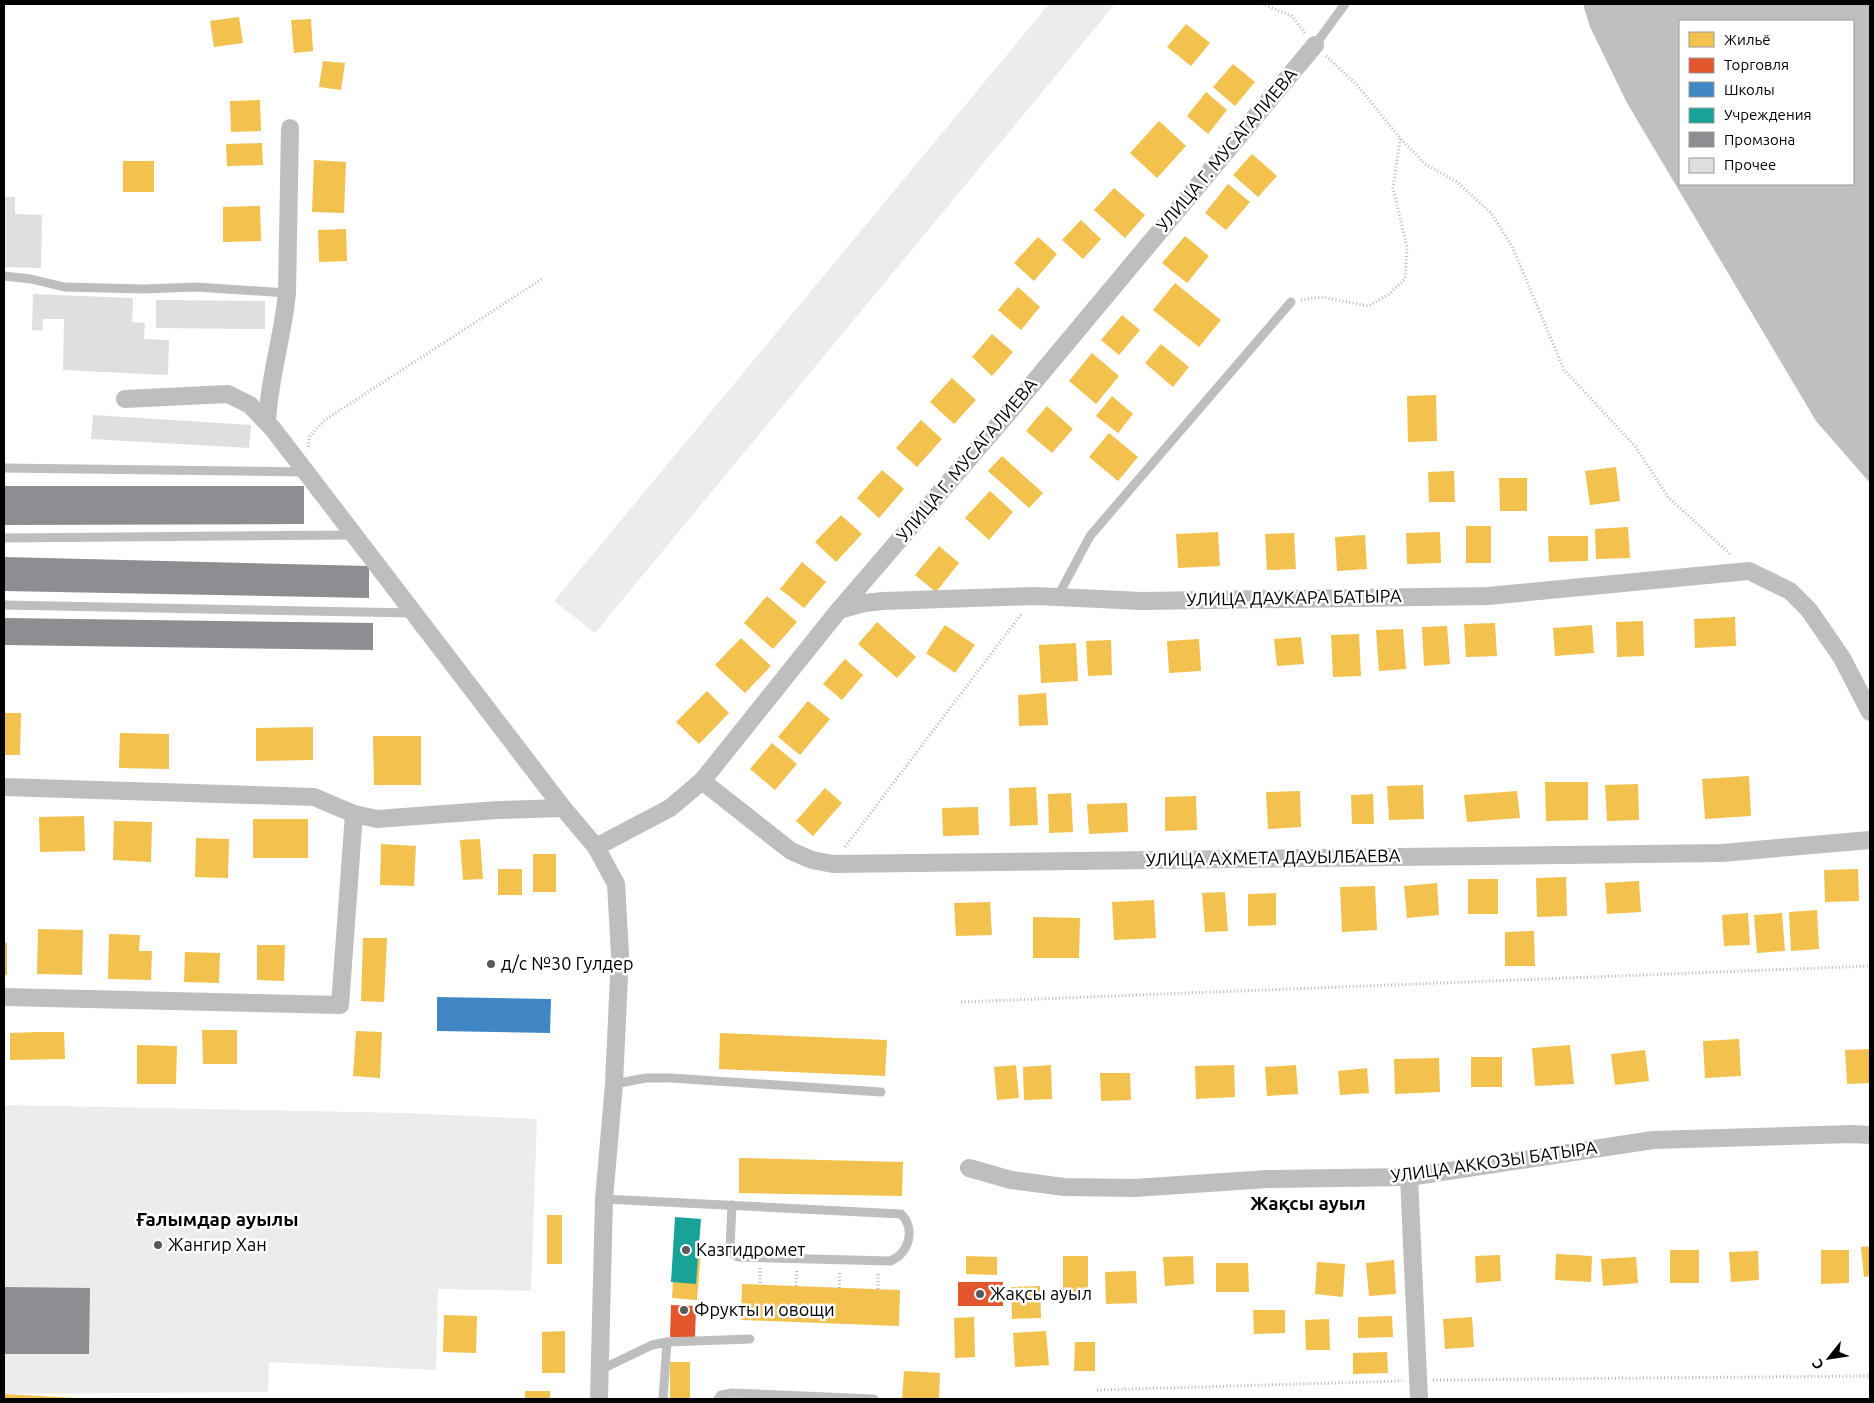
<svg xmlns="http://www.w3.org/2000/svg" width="1874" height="1403" font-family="Ubuntu,sans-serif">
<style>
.green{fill:#ececec}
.water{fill:#bfbfbf;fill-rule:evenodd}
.homes{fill:#f2c14e}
.shops{fill:#e4572e}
.schools{fill:#3f88c5}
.public{fill:#17a398}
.industry{fill:#8d8d92}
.building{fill:#dfdfdf}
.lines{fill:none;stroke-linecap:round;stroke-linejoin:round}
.path{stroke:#b9b9b9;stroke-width:3;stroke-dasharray:1 2.5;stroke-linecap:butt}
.lane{stroke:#bebebe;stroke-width:9}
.street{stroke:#bebebe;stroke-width:18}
.poi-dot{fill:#595959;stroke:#fff;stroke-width:2}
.labels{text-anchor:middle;stroke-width:5;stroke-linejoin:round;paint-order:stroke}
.street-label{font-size:18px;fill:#000;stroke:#fff}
.poi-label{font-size:18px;fill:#000;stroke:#fff;text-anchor:start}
.neighbourhood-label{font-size:19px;font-weight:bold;fill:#000;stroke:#fff}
</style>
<rect width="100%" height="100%" fill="#fff"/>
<g class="green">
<path d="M1049,4H1115L595,633L554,601Z"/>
<path d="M4,1105L406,1113L537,1119L531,1291L438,1289L436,1370L269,1362L268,1392L4,1394Z"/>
</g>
<path class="water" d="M1583,4H1870V483L1816,421L1627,103L1590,27ZM1680,21H1853V184H1680Z"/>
<g class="homes">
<path d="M239,17L243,43L214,47L210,21Z"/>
<path d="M311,19L313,51L294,53L291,20Z"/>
<path d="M1186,24L1210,43L1191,66L1167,47Z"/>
<path d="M323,61L345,63L341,90L319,87Z"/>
<path d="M1233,64L1255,82L1235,106L1213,87Z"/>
<path d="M1206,92L1227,110L1208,134L1187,116Z"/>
<path d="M260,100L261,131L231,132L230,101Z"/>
<path d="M1159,121L1186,146L1157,178L1130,153Z"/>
<path d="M262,143L263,165L227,166L226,144Z"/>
<path d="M1252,154L1277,176L1258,197L1233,175Z"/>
<path d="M314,160L346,162L344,213L312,212Z"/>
<rect x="123" y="161" width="31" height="31"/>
<path d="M1228,184L1250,202L1226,230L1205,213Z"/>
<path d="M1114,188L1145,215L1125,238L1094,210Z"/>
<path d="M260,206L261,241L223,242V207Z"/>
<path d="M1081,220L1101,239L1083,259L1062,240Z"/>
<path d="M346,229L347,261L319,262L318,230Z"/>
<path d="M1185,236L1209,256L1187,283L1162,263Z"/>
<path d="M1038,237L1057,254L1034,281L1014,263Z"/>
<path d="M1175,283L1221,320L1199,347L1153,310Z"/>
<path d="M1018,287L1040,307L1021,330L998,310Z"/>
<path d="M1122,315L1140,330L1119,355L1101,340Z"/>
<path d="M992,334L1013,352L992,376L972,357Z"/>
<path d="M1161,344L1189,367L1173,387L1145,363Z"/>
<path d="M1092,353L1119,376L1096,404L1069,381Z"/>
<path d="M952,378L976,400L954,424L930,402Z"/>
<path d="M1436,395L1437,441L1408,442L1407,396Z"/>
<path d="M1112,396L1133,414L1118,433L1096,416Z"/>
<path d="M1047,406L1073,429L1052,453L1026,431Z"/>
<path d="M921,420L942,439L917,467L896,448Z"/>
<path d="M1109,433L1138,457L1118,481L1089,457Z"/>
<path d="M1002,456L1043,493L1029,508L988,471Z"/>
<path d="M1616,467L1620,501L1590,505L1585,471Z"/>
<path d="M882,470L904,489L879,518L857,498Z"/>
<path d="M1454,471L1455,502H1429L1428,472Z"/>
<path d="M1499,478H1527V511H1500Z"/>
<path d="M990,491L1013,512L989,540L965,518Z"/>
<path d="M841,515L862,534L836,562L815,542Z"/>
<rect x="1466" y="526" width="25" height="37"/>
<path d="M1628,527L1630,558L1596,559L1595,529Z"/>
<path d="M1218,532L1220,566L1178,568L1176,534Z"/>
<path d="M1440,532L1441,563L1407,564L1406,533Z"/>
<path d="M1294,533L1296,569L1267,570L1265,534Z"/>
<path d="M1365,535L1367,569L1337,571L1335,537Z"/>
<path d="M1548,536H1588V561L1549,562Z"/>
<path d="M939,546L959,563L936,592L915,575Z"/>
<path d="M802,562L826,582L804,608L780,589Z"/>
<path d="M767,596L797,622L773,649L744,623Z"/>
<path d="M1735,617L1736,646L1695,648L1694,619Z"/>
<path d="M1643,621L1644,656L1617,657L1616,622Z"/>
<path d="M877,622L916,657L897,678L858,644Z"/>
<path d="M1495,623L1497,656L1466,657L1464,624Z"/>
<path d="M945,625L975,645L955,673L926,653Z"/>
<path d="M1592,625L1594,653L1555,656L1553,628Z"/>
<path d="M1447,626L1450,664L1424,666L1422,627Z"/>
<path d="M1403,629L1406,669L1379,671L1376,630Z"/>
<path d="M1359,634L1361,676L1333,677L1331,635Z"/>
<path d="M1301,637L1304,664L1277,666L1274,639Z"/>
<path d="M741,638L771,666L745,693L715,665Z"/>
<path d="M1199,639L1201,671L1169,673L1167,641Z"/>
<path d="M1111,640L1112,675L1088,676L1086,641Z"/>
<path d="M1076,643L1078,681L1041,683L1039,645Z"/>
<path d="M845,659L863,675L842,700L823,684Z"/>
<path d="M707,691L729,713L699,744L676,722Z"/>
<path d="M1046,693L1048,725L1019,726L1018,695Z"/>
<path d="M808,701L830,719L800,755L778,737Z"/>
<path d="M4,713H21L20,755H4Z"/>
<path d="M313,727V760L256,761V728Z"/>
<path d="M120,733L169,734V769L119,768Z"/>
<path d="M373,736H421V785H374Z"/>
<path d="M772,743L797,764L775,790L750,769Z"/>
<path d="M1749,776L1751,816L1705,819L1702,779Z"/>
<path d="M1545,782H1588V820L1546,821Z"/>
<path d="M1638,784L1639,820L1607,821L1605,785Z"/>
<path d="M1423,785L1424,819L1389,820L1387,786Z"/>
<path d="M1036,787L1038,825L1010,826L1009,788Z"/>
<path d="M825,788L842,803L813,836L796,821Z"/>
<path d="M1300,791L1301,827L1268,829L1266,792Z"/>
<path d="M1517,791L1520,818L1467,822L1464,795Z"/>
<path d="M1071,793L1073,832L1049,833L1048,794Z"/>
<path d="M1373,794L1374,824H1352L1351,795Z"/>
<path d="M1196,796L1197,830L1165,831V797Z"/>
<path d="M1127,803L1128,832L1089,834L1087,804Z"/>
<path d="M978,807L979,835L943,836L942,808Z"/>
<path d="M84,816L85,851L40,852L39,817Z"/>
<rect x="253" y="819" width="55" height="39"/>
<path d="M114,821L152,822L151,862L113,860Z"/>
<path d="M196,838L229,839L228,878L195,877Z"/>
<path d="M480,839L483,879L463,880L460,840Z"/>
<path d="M381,844L416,846L414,886L380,885Z"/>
<rect x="533" y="854" width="23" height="38"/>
<rect x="498" y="869" width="24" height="26"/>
<path d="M1858,869L1859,901L1825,902L1824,870Z"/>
<path d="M1566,877L1567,916L1537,917L1536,878Z"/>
<rect x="1468" y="879" width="30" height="35"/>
<path d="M1639,881L1641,912L1607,914L1605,883Z"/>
<path d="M1437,883L1439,915L1407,918L1404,886Z"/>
<path d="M1375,886L1377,930L1342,932L1340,887Z"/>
<path d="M1225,892L1228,931L1205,932L1202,893Z"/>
<path d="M1276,893V925L1248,926V894Z"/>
<path d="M1154,900L1156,938L1114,940L1112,902Z"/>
<path d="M990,902L992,935L956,936L954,903Z"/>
<path d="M1817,910L1819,949L1791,951L1789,912Z"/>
<path d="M1748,913L1750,945L1724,946L1722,915Z"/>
<path d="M1782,913L1785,951L1757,953L1754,915Z"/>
<path d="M1033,917L1080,918L1079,958H1033Z"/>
<path d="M38,929L83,930L82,975L37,974Z"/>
<path d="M1534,931L1535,966H1505V932Z"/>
<path d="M109,934L140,935L139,951H152L151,980L108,979Z"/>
<path d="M363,938H387L384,1002L361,1001Z"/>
<rect x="4" y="943" width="3" height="32"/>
<path d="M257,945H285L284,981L257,980Z"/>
<path d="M185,952L220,953L219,983L184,982Z"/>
<path d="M202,1030H237V1064H203Z"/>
<path d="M356,1031L382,1032L380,1078L353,1076Z"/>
<path d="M37,1032H64L65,1059L10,1060V1033Z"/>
<path d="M720,1033L887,1040L885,1076L719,1069Z"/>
<path d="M1739,1039L1741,1076L1705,1078L1703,1041Z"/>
<path d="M137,1045L177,1046L176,1084H137Z"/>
<path d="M1570,1045L1574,1084L1535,1086L1532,1048Z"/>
<path d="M1870,1049V1083L1847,1084L1845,1050Z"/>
<path d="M1645,1050L1649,1081L1615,1085L1611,1054Z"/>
<rect x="1471" y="1057" width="31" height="30"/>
<path d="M1439,1058L1440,1092L1395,1094L1394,1059Z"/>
<path d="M1016,1065L1019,1098L997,1100L994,1067Z"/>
<path d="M1051,1065L1052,1099L1024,1100L1023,1067Z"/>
<path d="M1234,1065L1235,1097L1196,1099L1195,1066Z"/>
<path d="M1296,1065L1298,1094L1267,1096L1265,1067Z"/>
<path d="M1367,1068L1369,1093L1340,1095L1338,1071Z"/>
<path d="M1100,1073H1130L1131,1100L1101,1101Z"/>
<path d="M739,1158L903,1162L902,1196L739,1193Z"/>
<rect x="547" y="1215" width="15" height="49"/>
<path d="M1870,1246V1276L1864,1277L1861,1247Z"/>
<path d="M675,1249L701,1251L697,1300L672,1298Z"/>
<rect x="1670" y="1250" width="29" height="33"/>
<path d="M1821,1250H1849V1283L1821,1284Z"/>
<path d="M1758,1251L1759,1280L1731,1282L1729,1252Z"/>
<path d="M1556,1254L1592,1256L1591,1282L1555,1280Z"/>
<path d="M1500,1255L1501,1281L1476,1283L1475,1256Z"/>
<path d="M966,1256L997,1257V1275L966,1274Z"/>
<rect x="1063" y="1256" width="25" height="38"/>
<path d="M1193,1256L1194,1284L1165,1286L1163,1257Z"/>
<path d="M1636,1257L1638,1283L1603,1286L1601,1259Z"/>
<path d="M1394,1260L1396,1294L1369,1296L1366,1263Z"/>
<path d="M1317,1262L1345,1264L1343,1297L1315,1294Z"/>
<path d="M1216,1263H1248L1249,1292H1216Z"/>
<path d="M1136,1271L1137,1303L1106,1304L1105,1272Z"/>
<path d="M742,1284L900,1290L899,1326L741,1320Z"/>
<path d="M1040,1286L1041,1318L1012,1319L1011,1287Z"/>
<path d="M1253,1310H1285V1333L1254,1334Z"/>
<path d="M444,1315L477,1316L476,1353L443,1352Z"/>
<path d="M1392,1316L1393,1337L1358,1338V1317Z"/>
<path d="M974,1317L975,1357L955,1358L954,1318Z"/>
<path d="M1472,1317L1474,1347L1445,1349L1443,1319Z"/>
<path d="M1329,1319L1330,1350H1306L1305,1320Z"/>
<path d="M565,1331V1373H542V1332Z"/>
<path d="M1046,1331L1049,1365L1015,1367L1013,1333Z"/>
<path d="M1075,1342H1095V1371H1074Z"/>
<path d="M1387,1352L1388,1373L1353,1374V1353Z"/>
<rect x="670" y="1362" width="20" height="37"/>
<path d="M904,1371L940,1373L939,1399H902Z"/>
<rect x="525" y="1391" width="25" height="8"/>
<path d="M4,1394L77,1398V1399H4Z"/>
</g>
<g class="shops">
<rect x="958" y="1282" width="45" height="24"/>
<path d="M671,1305L696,1306L695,1338L670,1337Z"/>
</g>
<path class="schools" d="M437,997L551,999L550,1033L437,1031Z"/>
<path class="public" d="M675,1217L701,1219L696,1284L671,1282Z"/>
<g class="industry">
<path d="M4,486H304V524L4,525Z"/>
<path d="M4,557L369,566V598L4,591Z"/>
<path d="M4,618L373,623V650L4,645Z"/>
<path d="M4,1287L90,1288L89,1354H4Z"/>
</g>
<g class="building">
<path d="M4,197H15V214L42,215L41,268L4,267Z"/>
<path d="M33,294L133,298L132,322L145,323L144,339L169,340L168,375L63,370L64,319H43L42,331L32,330Z"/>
<path d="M156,300L265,301V329L156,328Z"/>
<path d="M93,415L251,425L249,448L91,439Z"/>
</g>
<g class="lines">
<g class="path">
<path d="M1262,4L1292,16L1305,33"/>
<path d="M1326,56L1357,85L1400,138L1425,164L1457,182L1491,213L1512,246L1564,370L1635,446L1668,497L1731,555"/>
<path d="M1301,300L1321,297L1368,306L1388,295L1405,279L1407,247L1393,188L1400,139"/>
<path d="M308,447L310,436L325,420L542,279"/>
<path d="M845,847L1022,613"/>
<path d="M961,1002L1870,966"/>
<path d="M760,1268V1285"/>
<path d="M796,1286L797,1269"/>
<path d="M839,1288L840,1271"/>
<path d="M878,1289V1272"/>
<path d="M1433,1380L1870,1376"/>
<path d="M1097,1390L1402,1381"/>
</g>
<g class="lane">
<path d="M1315,45L1345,4"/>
<path d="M4,276L31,279L64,287L144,289L196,287L287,293"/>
<path d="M4,468L306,472"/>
<path d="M4,538L355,535"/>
<path d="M1058,596L1090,536L1291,302"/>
<path d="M4,605L414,613"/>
<path d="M614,1084L646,1078H671L881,1092"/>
<path d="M604,1199L901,1214C916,1229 909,1254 890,1261L738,1257L733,1254L730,1248L732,1205"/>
<path d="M600,1370L652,1345L667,1342L750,1339"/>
<path d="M663,1399L667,1342"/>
<path d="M718,1399L721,1395L732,1393L874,1399"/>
</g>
<g class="street">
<path d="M125,399L228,394L250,405L273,429L563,808L596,847L616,884L620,954L614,1084L604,1199L599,1399"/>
<path d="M267,422C269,378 283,336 287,293L290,128"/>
<path d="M839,610L864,603L883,601L1035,596L1142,601L1488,596L1749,571L1790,591L1809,610L1842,658L1870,712"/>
<path d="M702,781L791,851L812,860L833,864L1722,853L1870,840"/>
<path d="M4,787L314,797L354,814L377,819L498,810L563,808"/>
<path d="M596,847L670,808L702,781L839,610L1004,418L1315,45"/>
<path d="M4,997L340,1005L354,814"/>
<path d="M969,1168L1011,1180L1064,1187L1134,1188L1268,1179L1409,1177L1653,1140L1852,1134L1870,1135"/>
<path d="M1409,1177L1419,1399"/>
</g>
</g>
<g class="poi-dot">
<circle cx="491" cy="964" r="5"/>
<circle cx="158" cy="1245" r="5"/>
<circle cx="686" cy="1250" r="5"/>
<circle cx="980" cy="1294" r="5"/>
<circle cx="684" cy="1310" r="5"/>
</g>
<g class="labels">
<g class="street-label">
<text transform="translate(1227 150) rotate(-50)" y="6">УЛИЦА Г. МУСАГАЛИЕВА</text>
<text transform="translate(967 460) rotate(-50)" y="6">УЛИЦА Г. МУСАГАЛИЕВА</text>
<text transform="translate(1294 598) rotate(-1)" y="6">УЛИЦА ДАУКАРА БАТЫРА</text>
<text transform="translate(1273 858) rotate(-1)" y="6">УЛИЦА АХМЕТА ДАУЫЛБАЕВА</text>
<text transform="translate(1494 1162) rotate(-8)" y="6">УЛИЦА АККОЗЫ БАТЫРА</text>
</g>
<g class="poi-label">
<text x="501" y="970">д/с №30 Гулдер</text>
<text x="168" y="1251">Жангир Хан</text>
<text x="696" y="1256">Казгидромет</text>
<text x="990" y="1300">Жақсы ауыл</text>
<text x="694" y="1316">Фрукты и овощи</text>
</g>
<g class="neighbourhood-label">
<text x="1308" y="1210">Жақсы ауыл</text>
<text x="217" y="1226">Ғалымдар ауылы</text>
</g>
</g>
<rect width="1874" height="1403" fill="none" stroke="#000000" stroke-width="10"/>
<rect x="1679" y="20" width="175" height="165" fill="#ffffff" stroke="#999999"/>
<rect x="1689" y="32" width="25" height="15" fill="#f2c14e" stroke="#999999"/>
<text x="1724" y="45" font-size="15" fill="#000000">Жильё</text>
<rect x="1689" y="58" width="25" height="15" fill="#e4572e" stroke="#999999"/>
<text x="1724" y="70" font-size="15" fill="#000000">Торговля</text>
<rect x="1689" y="82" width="25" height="15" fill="#3f88c5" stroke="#999999"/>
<text x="1724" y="95" font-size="15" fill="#000000">Школы</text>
<rect x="1689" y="108" width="25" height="15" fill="#17a398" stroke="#999999"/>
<text x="1724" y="120" font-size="15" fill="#000000">Учреждения</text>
<rect x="1689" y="132" width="25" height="15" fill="#8d8d92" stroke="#999999"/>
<text x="1724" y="145" font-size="15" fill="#000000">Промзона</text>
<rect x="1689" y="158" width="25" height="15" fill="#dfdfdf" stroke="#999999"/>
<text x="1724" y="170" font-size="15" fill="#000000">Прочее</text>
<g transform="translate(1829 1358) rotate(240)" stroke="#ffffff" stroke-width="4" paint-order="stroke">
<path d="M0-4L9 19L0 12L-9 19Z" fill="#000000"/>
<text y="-8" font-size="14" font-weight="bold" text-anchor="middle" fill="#000000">С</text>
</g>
</svg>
